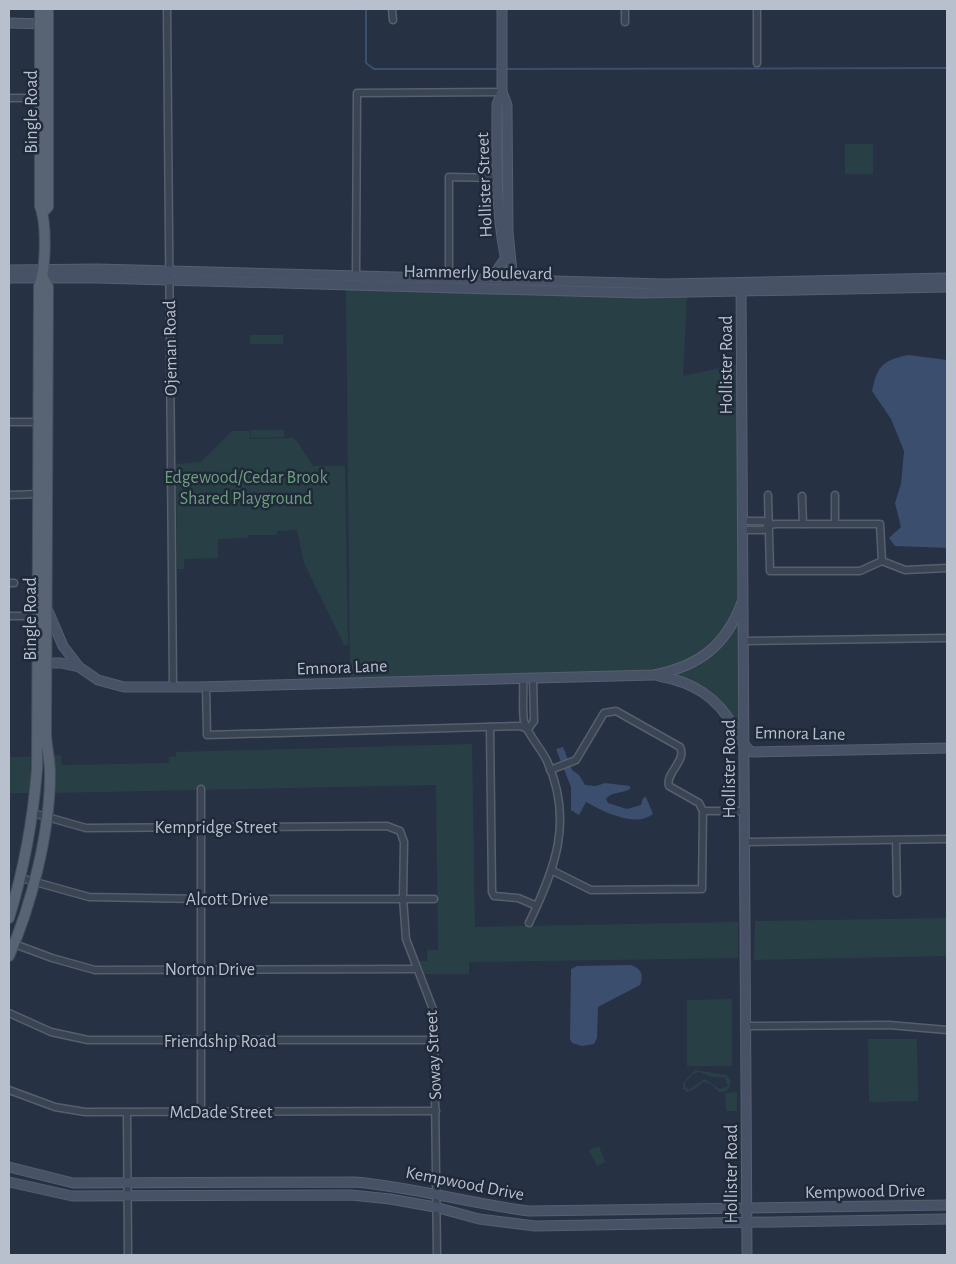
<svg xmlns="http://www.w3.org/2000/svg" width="956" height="1264" font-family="'Alegreya Sans',sans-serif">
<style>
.green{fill:#284045;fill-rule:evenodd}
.water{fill:#3b4e6d}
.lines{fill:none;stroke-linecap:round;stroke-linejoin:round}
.stream{stroke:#3b4e6d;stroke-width:2}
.street-casing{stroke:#565f6e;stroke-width:9}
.secondary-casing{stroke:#565f6e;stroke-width:11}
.primary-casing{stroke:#444d5d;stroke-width:12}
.street{stroke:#3a4453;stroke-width:6}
.secondary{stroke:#485266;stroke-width:9}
.primary{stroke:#586373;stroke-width:10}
.labels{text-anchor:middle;stroke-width:5;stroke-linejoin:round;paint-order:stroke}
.street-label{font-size:18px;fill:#b8bfcd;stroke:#1f2939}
.park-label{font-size:18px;fill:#6e9f7b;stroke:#1f2939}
</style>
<rect width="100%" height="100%" fill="#263144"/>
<g class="green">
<rect x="845" y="144" width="28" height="30"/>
<path d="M346,288L687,297L683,376L738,364L739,593C725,639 697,666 648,671L350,679Z"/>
<rect x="250" y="335" width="33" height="9"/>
<path d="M251,430H284V437L251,438Z"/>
<path d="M232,431H250V439L292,438L296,440L313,466H345L348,645H344L304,563L297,530L277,531V535H248V538L218,539V558L184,559V569H177L176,464L201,462Z"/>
<path d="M739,619L741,729L678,677V674L695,664Z"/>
<path d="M472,744L475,927L738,922V958L469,962V974H423L418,961H427V950H438L436,785L53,793L52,756L61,755L62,765L169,763V757H176V752Z"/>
<path d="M9,757H31L30,793H9Z"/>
<path d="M947,918V956L754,960L755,921Z"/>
<path d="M732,999V1066H687V1000Z"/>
<path d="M868,1039H917L918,1101L869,1102Z"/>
<path d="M695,1070L727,1075L731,1082C730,1089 726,1093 719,1092L711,1084L704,1082L692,1091L687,1092L683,1089V1083ZM699,1072L712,1077L725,1078L728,1086L720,1089C702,1079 710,1074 690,1089L686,1088L685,1083L693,1074Z"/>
<path d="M737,1092V1111H726L725,1093Z"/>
<path d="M599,1146L605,1162L597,1166L589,1150Z"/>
</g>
<g class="water">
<path d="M908,355L947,360V548L895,546L889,538L901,527L895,503L901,484L904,451L891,419L872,391C878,365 882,361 908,355Z"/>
<path d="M563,747L572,770L579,775L585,785L596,786L605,783L630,786V789C622,794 612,791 606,799L608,803L627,809L641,805L643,798L646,797L653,814C635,828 604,812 586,802L579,815L571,810V787L556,749Z"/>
<path d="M631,965C641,968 644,975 640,985L598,1007L597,1038L594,1044L582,1046L572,1043L570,1039L571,969L577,966Z"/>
</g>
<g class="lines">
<g class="stream">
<path d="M366,9V63L374,69H497"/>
<path d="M507,69L947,68"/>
</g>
<defs>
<g id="street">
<path d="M167,9L173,687"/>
<path d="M392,9L393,20"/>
<path d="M625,9V22"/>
<path d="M757,9V63"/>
<path d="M9,98H42"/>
<path d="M356,276L357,93L502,92"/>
<path d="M449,279V177L497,178"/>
<path d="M9,422H40"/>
<path d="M9,495L40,494"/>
<path d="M768,495L770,571H860L882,561L905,570L947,568"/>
<path d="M835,495V523"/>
<path d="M802,496L803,524"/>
<path d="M744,521H764L769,525"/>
<path d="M744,530H764L769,525L776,524H880L882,561"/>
<path d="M9,583H14"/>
<path d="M9,616H37"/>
<path d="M744,641L947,638"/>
<path d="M523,679C524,692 522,708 524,721C527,734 541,748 547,761C574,820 555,869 529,923"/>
<path d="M206,687L207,735L520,726L528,729"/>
<path d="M490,727L492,892L494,896L518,898L537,906"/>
<path d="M528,729L534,721L533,678"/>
<path d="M550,770L576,760L604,713L616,711L680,747C687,761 665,773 669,786L699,803L703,811H745"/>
<path d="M201,789V1111"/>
<path d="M33,813L86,828L387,826L400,831L404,842L403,898L406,939L434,1012L437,1255"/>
<path d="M896,840L897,893"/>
<path d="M746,842L947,839"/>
<path d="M553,871L591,890L702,889L703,811"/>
<path d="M21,878L89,897L201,899H434"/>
<path d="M9,942L52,958L95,970L416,969"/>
<path d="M9,1013L51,1032L88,1040H436"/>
<path d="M747,1026L889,1025L947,1030"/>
<path d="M9,1090L55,1107L85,1112L436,1111"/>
<path d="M127,1113L128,1255"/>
</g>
<g id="secondary">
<path d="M502,9V92L507,105L508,232L512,272L509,284"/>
<path d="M9,23L47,24"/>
<path d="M502,92L497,104C497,155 495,205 505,255"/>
<path d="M9,270L97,269L665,284L947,278"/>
<path d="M9,278H96L641,293L947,287"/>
<path d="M484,279L496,272L505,259"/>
<path d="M741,283L747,1255"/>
<path d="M48,611L63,646L79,667"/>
<path d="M42,663H61L79,667L98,680L124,687H197L654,675C699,666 726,646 742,602"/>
<path d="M659,676C693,682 717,697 734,727C740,736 742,746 752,752L947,748"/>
<path d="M9,1167L73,1183L355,1182C414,1187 471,1204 529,1211L947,1205"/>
<path d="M9,1182L72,1196L351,1195L390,1199L435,1207L479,1219L535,1226L947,1219"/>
</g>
<g id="primary">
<path d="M42,213L48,207V9"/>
<path d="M9,918C24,869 33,820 37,769L39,286C46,270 47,223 40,206V9"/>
<path d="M9,956C32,904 50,831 50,774C50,761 47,749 46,736L48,287L43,278"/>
</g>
</defs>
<use href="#street" class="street-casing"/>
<use href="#secondary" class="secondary-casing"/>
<use href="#primary" class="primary-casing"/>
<use href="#street" class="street"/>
<use href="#secondary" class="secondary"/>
<use href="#primary" class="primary"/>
</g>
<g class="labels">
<g class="street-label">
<text transform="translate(31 112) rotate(-90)" y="6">Bingle Road</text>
<text transform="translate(484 185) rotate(-92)" y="6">Hollister Street</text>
<text transform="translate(478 272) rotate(1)" y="6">Hammerly Boulevard</text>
<text transform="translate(170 348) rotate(-91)" y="6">Ojeman Road</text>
<text transform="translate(726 365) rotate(-90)" y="6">Hollister Road</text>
<text transform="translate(30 619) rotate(-90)" y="6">Bingle Road</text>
<text transform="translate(342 667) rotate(-2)" y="6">Emnora Lane</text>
<text transform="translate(800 733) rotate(1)" y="6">Emnora Lane</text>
<text transform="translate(729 769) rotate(-90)" y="6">Hollister Road</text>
<text x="216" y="833">Kempridge Street</text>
<text x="227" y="905">Alcott Drive</text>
<text x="210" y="975">Norton Drive</text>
<text x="220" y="1047">Friendship Road</text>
<text transform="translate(433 1055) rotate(-93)" y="6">Soway Street</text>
<text x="221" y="1118">McDade Street</text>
<text transform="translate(731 1174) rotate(-90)" y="6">Hollister Road</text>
<text transform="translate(465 1183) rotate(11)" y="6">Kempwood Drive</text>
<text transform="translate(865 1191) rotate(-1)" y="6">Kempwood Drive</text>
</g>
<g class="park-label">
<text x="246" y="483">Edgewood/Cedar Brook<tspan x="246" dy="21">Shared Playground</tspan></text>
</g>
</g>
<rect width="956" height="1264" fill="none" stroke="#b8bfcd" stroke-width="20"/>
</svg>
